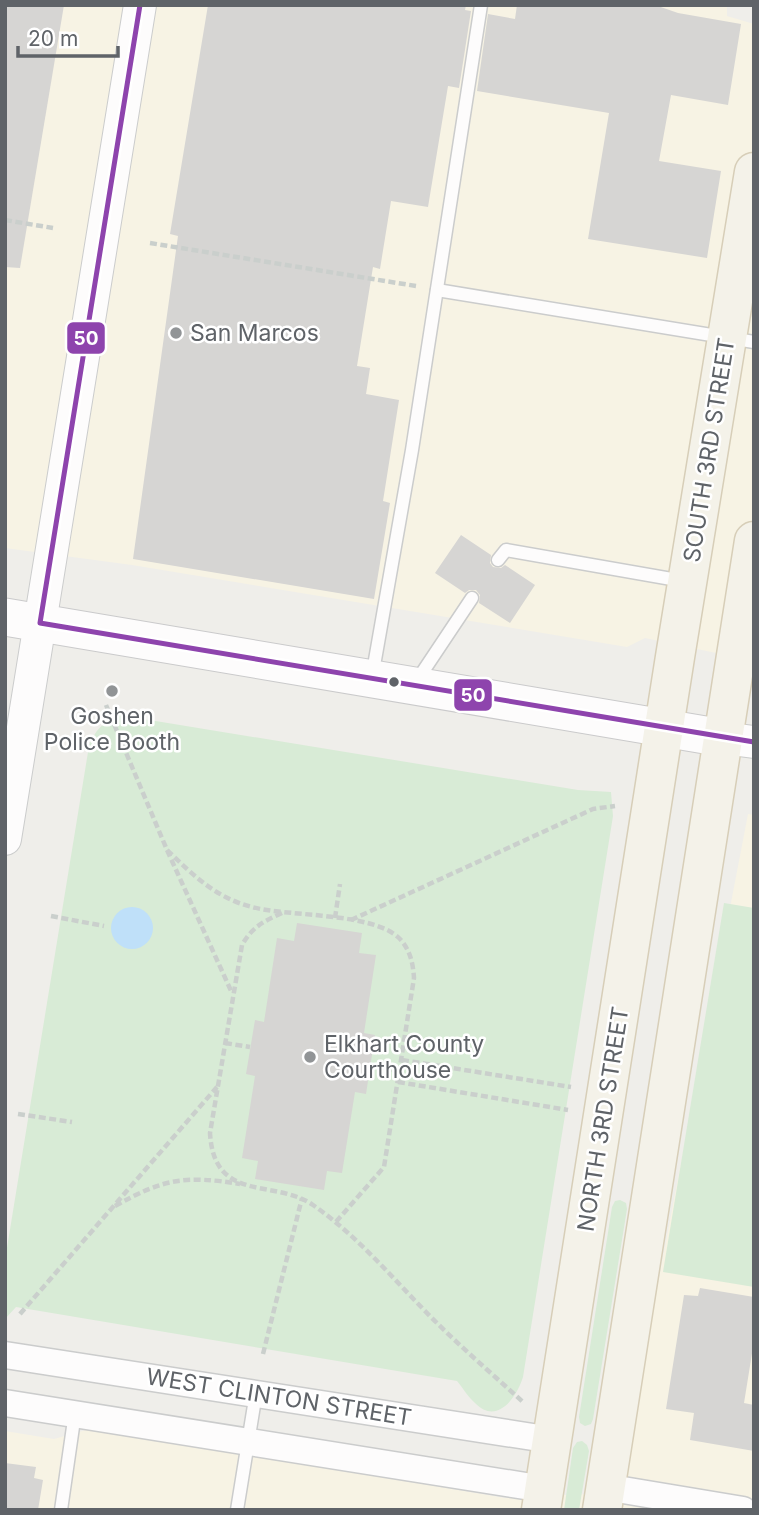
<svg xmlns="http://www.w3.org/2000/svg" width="759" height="1515" font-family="Inter,sans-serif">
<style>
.commercial{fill:#f7f3e4}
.green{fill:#d8ebd6}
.water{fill:#bfe0f9}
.building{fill:#d6d5d3}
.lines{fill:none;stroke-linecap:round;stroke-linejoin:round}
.service-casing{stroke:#cbcccc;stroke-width:15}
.minor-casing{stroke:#cbcccc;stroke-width:29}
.tertiary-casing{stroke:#cbcccc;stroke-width:34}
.secondary-casing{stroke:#cacacb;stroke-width:39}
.primary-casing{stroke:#d7ceb8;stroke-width:41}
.path{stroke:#cacfcc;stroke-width:4.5;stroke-dasharray:7 3.5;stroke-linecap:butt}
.service{stroke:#fdfcfc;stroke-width:12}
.minor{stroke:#fdfcfc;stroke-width:26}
.tertiary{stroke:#fdfcfc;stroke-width:32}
.secondary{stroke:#fdfcfc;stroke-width:37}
.primary{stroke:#f4f2e9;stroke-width:38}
.bus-1-casing{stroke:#fff;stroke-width:10}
.bus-1{stroke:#8e44ad;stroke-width:5}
.poi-dot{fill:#919496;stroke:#fff;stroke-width:2.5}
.bus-dot{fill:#5f6368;stroke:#fff;stroke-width:2.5}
.labels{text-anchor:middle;stroke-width:5;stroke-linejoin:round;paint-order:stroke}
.poi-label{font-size:23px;fill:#5f6368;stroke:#fff;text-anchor:start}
.street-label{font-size:23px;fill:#5f6368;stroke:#fff}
.line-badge{stroke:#fff;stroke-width:2.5}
.badge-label{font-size:19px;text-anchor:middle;font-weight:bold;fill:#fff}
</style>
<rect width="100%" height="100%" fill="#efeeea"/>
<g class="commercial">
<path d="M5,5H727V16L754,24V661L645,638L627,647L132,565L5,548Z"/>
<path d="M748,814L754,815V1510L605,1487L634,1408Z"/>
<path d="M93,1428L505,1498L609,1493L711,1510H5V1431L54,1439Z"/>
</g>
<g class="green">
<path d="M119,715L578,790L611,792L613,816L523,1377C517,1397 497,1426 475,1403C468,1397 463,1388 457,1381L16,1307L5,1319V1260L89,746C95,730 103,722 119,715Z"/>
<path d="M724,903L754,908V1287L663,1272Z"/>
<path d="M620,1200L626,1203L627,1209L593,1419L591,1424L585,1426L580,1423L579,1417L612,1207L615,1201Z"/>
<path d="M582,1441L587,1445L589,1451L579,1510H564L573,1448L577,1442Z"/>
</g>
<circle class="water" cx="132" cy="928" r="21"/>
<g class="building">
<path d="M5,5H64L20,268L5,267Z"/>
<path d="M208,5H466L465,10L471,11L459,88L448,86L428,207L391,201L380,269L373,267L357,366L370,368L366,394L399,400L383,501L390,503L374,599L133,559L178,236L170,234Z"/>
<path d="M517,5H655L678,13L741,24L728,105L671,95L659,161L721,171L707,258L588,239L609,113L477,91L488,14L515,19Z"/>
<path d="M461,535L491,555L490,563L493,567L501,568L505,565L535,585L510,623L479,603L480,595L476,590H469L465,593L435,573Z"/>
<path d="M297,923L362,933L359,953L376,955L364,1033L375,1035L366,1094L355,1092L342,1173L327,1171L324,1190L255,1179L258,1161L242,1158L255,1076L246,1074L255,1020L264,1022L277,938L294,941Z"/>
<path d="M700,1288L754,1297V1341L744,1403L754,1405V1451L690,1440L694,1413L666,1409L684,1295L698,1296Z"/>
<path d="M5,1463L36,1467L34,1478L43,1480L38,1510H5Z"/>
</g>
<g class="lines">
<defs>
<g id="service">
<path d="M437,290L754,342"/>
<path d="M498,560L506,550L683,581"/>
<path d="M372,677L412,450L481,5"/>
<path d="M416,682L472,598"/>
<path d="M61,1510L75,1413"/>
<path d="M237,1510L256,1393"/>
</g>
<g id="minor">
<path d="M5,1355L552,1440"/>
<path d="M5,1403L544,1489"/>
<path d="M605,1487L743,1510"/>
</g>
<g id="tertiary">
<path d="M723,738L754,742"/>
<path d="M5,839L140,5"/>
</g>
<path id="secondary" d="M5,617L723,738"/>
<g id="primary">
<path d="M541,1510L675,657L754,172"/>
<path d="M602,1510L754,541"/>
</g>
</defs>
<use href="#service" class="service-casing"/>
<use href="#minor" class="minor-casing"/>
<use href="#tertiary" class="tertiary-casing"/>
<use href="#secondary" class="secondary-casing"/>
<use href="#primary" class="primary-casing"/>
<g class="path">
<path d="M5,220L53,228"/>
<path d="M150,243L416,286"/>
<path d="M106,705L167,850L232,993"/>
<path d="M167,850C193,875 216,898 252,907C289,917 372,912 399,938C410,949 413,963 414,978L384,1167L335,1223"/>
<path d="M282,913C264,921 252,927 242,945L210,1133C214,1204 274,1178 313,1205C356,1235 389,1274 425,1311C456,1343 490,1372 523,1402"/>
<path d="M51,916L104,926"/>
<path d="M335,918L340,884"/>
<path d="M351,920L593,809L615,806"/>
<path d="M225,1043L250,1047"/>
<path d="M402,1060L571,1087"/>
<path d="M371,1066L400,1071"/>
<path d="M398,1082L568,1110"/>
<path d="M18,1114L72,1122"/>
<path d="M115,1206C163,1179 184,1175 240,1184"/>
<path d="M20,1314L217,1087"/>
<path d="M263,1354L302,1198"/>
</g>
<use href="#service" class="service"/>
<use href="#minor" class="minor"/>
<use href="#tertiary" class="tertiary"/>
<use href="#secondary" class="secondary"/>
<use href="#primary" class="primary"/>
<defs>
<path id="bus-1" d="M140,5L40,623L754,742"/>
</defs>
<use href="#bus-1" class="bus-1-casing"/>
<use href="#bus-1" class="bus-1"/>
</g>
<g class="poi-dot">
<circle cx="176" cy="333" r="7"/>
<circle cx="112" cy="691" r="7"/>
<circle cx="310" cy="1057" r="7"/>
</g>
<circle class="bus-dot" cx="394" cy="682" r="6"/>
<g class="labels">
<g class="poi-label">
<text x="190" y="341">San Marcos</text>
<text x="112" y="724" text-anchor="middle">Goshen<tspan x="112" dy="26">Police Booth</tspan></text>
<text x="324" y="1052">Elkhart County<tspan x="324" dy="26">Courthouse</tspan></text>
</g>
<g class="street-label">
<text transform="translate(709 450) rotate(-81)" y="8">SOUTH 3RD STREET</text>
<text transform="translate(603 1119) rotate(-81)" y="8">NORTH 3RD STREET</text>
<text transform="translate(279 1397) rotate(9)" y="8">WEST CLINTON STREET</text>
</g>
</g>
<g class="line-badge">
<rect x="66" y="321" width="40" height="34" rx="7" fill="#8e44ad"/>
<rect x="453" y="678" width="40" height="34" rx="7" fill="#8e44ad"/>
</g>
<g class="badge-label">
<text x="86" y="345">50</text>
<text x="473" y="702">50</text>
</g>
<rect width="759" height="1515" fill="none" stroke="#5f6368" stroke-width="14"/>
<path d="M18 46v10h100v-10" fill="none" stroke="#5f6368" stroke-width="3.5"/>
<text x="28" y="46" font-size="21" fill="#5f6368" stroke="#ffffff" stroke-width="5" paint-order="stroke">20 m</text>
</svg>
